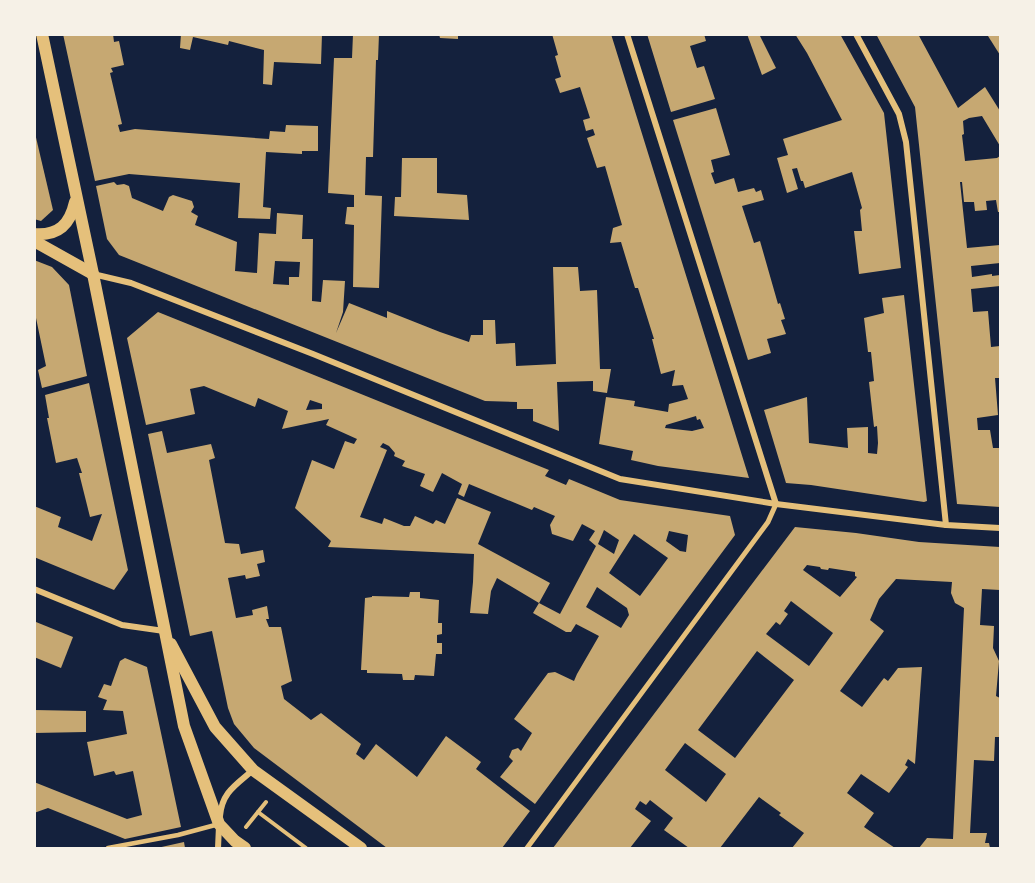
<svg xmlns="http://www.w3.org/2000/svg" width="1035" height="883" font-family="'Alegreya Sans',sans-serif">
<style>
.building{fill:#c6a872;fill-rule:evenodd}
.lines{fill:none;stroke-linecap:round;stroke-linejoin:round}
.path{stroke:#e5c07b;stroke-width:4}
.service{stroke:#e5c07b;stroke-width:4.5}
.pedestrian{stroke:#e5c07b;stroke-width:5}
.minor{stroke:#e5c07b;stroke-width:6}
.secondary{stroke:#e5c07b;stroke-width:12}
</style>
<rect width="100%" height="100%" fill="#14213d"/>
<g class="building">
<path d="M63,34H113L114,42L119,41L124,65L111,68L113,72L110,73L122,124L118,125L120,132L135,129L269,139L270,131L285,132L286,125L318,126V151H302V154L266,152L263,207L271,208L270,219L238,218L240,183L129,174L95,181Z"/>
<path d="M181,34H322L321,64L274,62L272,85L263,84L264,50L229,41L228,45L193,37L190,50L180,48Z"/>
<path d="M353,34H379L378,60H376L373,157H366L365,195L382,196L379,288L353,287L354,225L345,224L347,207H354V195L328,193L334,58H352Z"/>
<path d="M439,34H458V39L440,38Z"/>
<path d="M552,34H611L749,478L658,466L631,460L633,451L599,444L606,397L635,401L634,406L668,412L669,404L688,399L683,385L672,386L675,370L661,374L652,339H654L638,288H635L621,242L610,243L613,228L622,225L605,166L597,168L587,138L595,135L593,129L586,131L583,120L590,118L580,87L560,93L555,79L561,77L555,56L558,55ZM696,416L697,420L700,419L704,428L692,431L665,428L666,425Z"/>
<path d="M647,34H704L706,41L690,46L697,68L704,66L715,99L671,112Z"/>
<path d="M747,34H759L776,68L762,75Z"/>
<path d="M795,34H840L884,113L901,268L859,274L854,231H862L860,210L862,208L852,172L805,188L803,181H801L797,168L792,169L798,189L787,193L777,158L788,155L783,139L842,120L807,53Z"/>
<path d="M876,34H918L958,108L985,87L1000,111V146L982,116L969,118L963,121L964,134L962,135L965,161L997,158L1000,156V212H998L996,200L986,201L987,210L975,211L974,202H964L962,182H960L967,248L1000,245V263L971,266L972,277L992,274V276L1000,275V286L971,289L973,312L988,311L991,347L1000,346V378H995L998,415L977,418L978,430H990L993,448H1000V507L957,504L915,107Z"/>
<path d="M990,34H1000V55L988,36Z"/>
<path d="M716,108L730,155L711,160L714,172L711,173L715,184L734,178L738,192L754,188L756,192L761,190L764,200L742,206L754,243L760,241L778,304L780,303L785,319L781,320L786,334L767,339L771,353L748,360L673,120Z"/>
<path d="M34,129L53,210L41,221L34,219Z"/>
<path d="M402,158H437V193L467,195L469,220L394,216L395,197H401Z"/>
<path d="M114,182L117,185L124,184L129,186L132,198L163,211L169,197L173,195L192,201L194,207L191,212L198,216L195,225L237,242L235,271L257,273L259,233L276,234L277,213L303,215L302,239H313L312,301L321,302L323,280L345,281L343,312L336,333L349,303L387,318V311L440,332L469,342L471,335H483V320H495L496,344L515,343L516,366L556,364L553,267H578L580,291L597,290L600,369H611L607,393L593,391V381L557,382L559,431L533,421V409H517V402L485,401L119,255L107,239L96,186ZM275,261L300,262L299,277H289V285L273,284Z"/>
<path d="M34,260L52,267L69,285L87,376L42,388L38,370L46,366L36,318H34Z"/>
<path d="M904,295L927,501L924,502L811,485L786,483L764,410L807,397L809,443L848,448L847,428L868,427V453L877,454L878,443L877,426L874,427L869,382L874,381L871,352H868L864,318L884,313L882,298Z"/>
<path d="M158,312L549,470L545,476L566,485L569,479L620,500L730,516L735,535L535,804L500,777L513,761L509,757L512,750L518,748L521,751L532,733L514,719L548,673L555,672L574,681L577,674L599,636L576,624L571,632H566L533,613L539,603L560,614L596,546L589,540L595,531L582,524L573,541L552,534L550,525L555,516L534,507L532,510L469,484L464,497L458,494L462,484L442,473L433,492L420,486L425,474L402,466L405,461L394,456L395,453L389,446L383,443L380,447L387,450L360,517L382,524L384,518L404,526H410L415,516L433,524L436,520L445,524L457,498L491,512L478,544L550,583L539,603L497,578L491,591L488,614L470,613L473,582L474,554L328,547L331,541L295,508L312,460L334,469L345,441L354,444L357,439L326,425L329,419L282,429L288,411L258,398L255,407L204,386L190,389L195,414L146,425L127,338ZM310,400L322,404V409L306,410ZM604,530L619,540L614,554L598,544ZM669,531L688,535L686,552L680,551L666,541ZM634,534L668,558L640,596L609,573ZM597,587L627,608L629,615L621,628L586,607Z"/>
<path d="M89,383L128,570L114,590L34,557V506L61,517L58,527L92,541L102,514L90,517L79,473H82L77,458L56,463L47,418H49L45,395Z"/>
<path d="M162,431L167,453L211,444L215,458L209,460L225,543L239,544L241,554L263,550L265,562L257,564L260,576L246,579L245,575L228,578L236,618L253,615L252,610L267,606L269,619H266L269,627H281L292,681L281,686L284,699L311,720L321,713L361,744L356,754L364,760L376,744L417,777L446,736L481,762L476,769L530,811L502,848H387L254,748L234,724L228,708L212,631L190,636L148,434Z"/>
<path d="M795,527L856,533L919,542L1000,547V590L982,589L980,625L994,626L993,648L999,661L996,696L1000,698V737H995L994,761L974,760L970,833H987L985,843H989L990,848H919L927,838L953,839L964,608L955,603L951,593L952,582L896,579L879,599L870,620L884,631L840,691L862,707L884,678L888,681L898,668L922,667L915,764L908,759L905,765L908,767L889,793L861,774L847,793L874,813L864,827L895,848H813L811,847L792,848L804,833L779,815L781,813L759,797L720,848H689L664,830L673,818L650,800L646,805L640,801L635,809L651,821L630,848H553ZM807,565L820,567L821,569L828,570L829,568L855,572V576L857,577L840,597L803,570ZM791,601L833,633L809,666L766,634L776,622L780,625L788,614L784,611ZM757,651L794,680L735,758L698,730ZM685,743L726,774L706,802L665,770Z"/>
<path d="M410,592H420V598L439,600L438,623H442V634L437,635V643H442V654H436L434,676L415,675L414,680H403L402,674L367,673V670H361L365,598L372,597V596L409,597Z"/>
<path d="M36,622L73,637L61,668L34,657V626Z"/>
<path d="M125,658L147,667L181,827L125,839L48,808L34,813V782L127,819L142,815L133,771L116,775L114,771L94,776L87,742L127,734L123,711L103,710L107,700L98,697L104,684L111,686L120,661Z"/>
<path d="M34,710L86,711V732L34,733Z"/>
<path d="M184,842L185,848H157Z"/>
</g>
<g class="lines">
<g class="path">
<path d="M258,812L306,848"/>
<path d="M246,827L266,802"/>
</g>
<path class="service" d="M108,848L178,835L219,824"/>
<path class="pedestrian" d="M527,848L768,522L776,504"/>
<g class="minor">
<path d="M627,34L776,504"/>
<path d="M856,34L899,114L906,142L946,525"/>
<path d="M93,274L131,283L313,354L620,479L776,504L946,525L1000,528"/>
<path d="M34,589L122,625L164,631"/>
<path d="M220,816C222,792 236,785 253,770"/>
<path d="M218,848L219,826"/>
</g>
<g class="secondary">
<path d="M42,34L93,274L184,726L219,824L235,841L245,848"/>
<path d="M34,234C59,236 70,224 75,202"/>
<path d="M34,241L93,274"/>
<path d="M171,644L215,727L253,770L361,848"/>
</g>
</g>
<rect width="1035" height="883" fill="none" stroke="#f6f1e7" stroke-width="72"/>
</svg>
